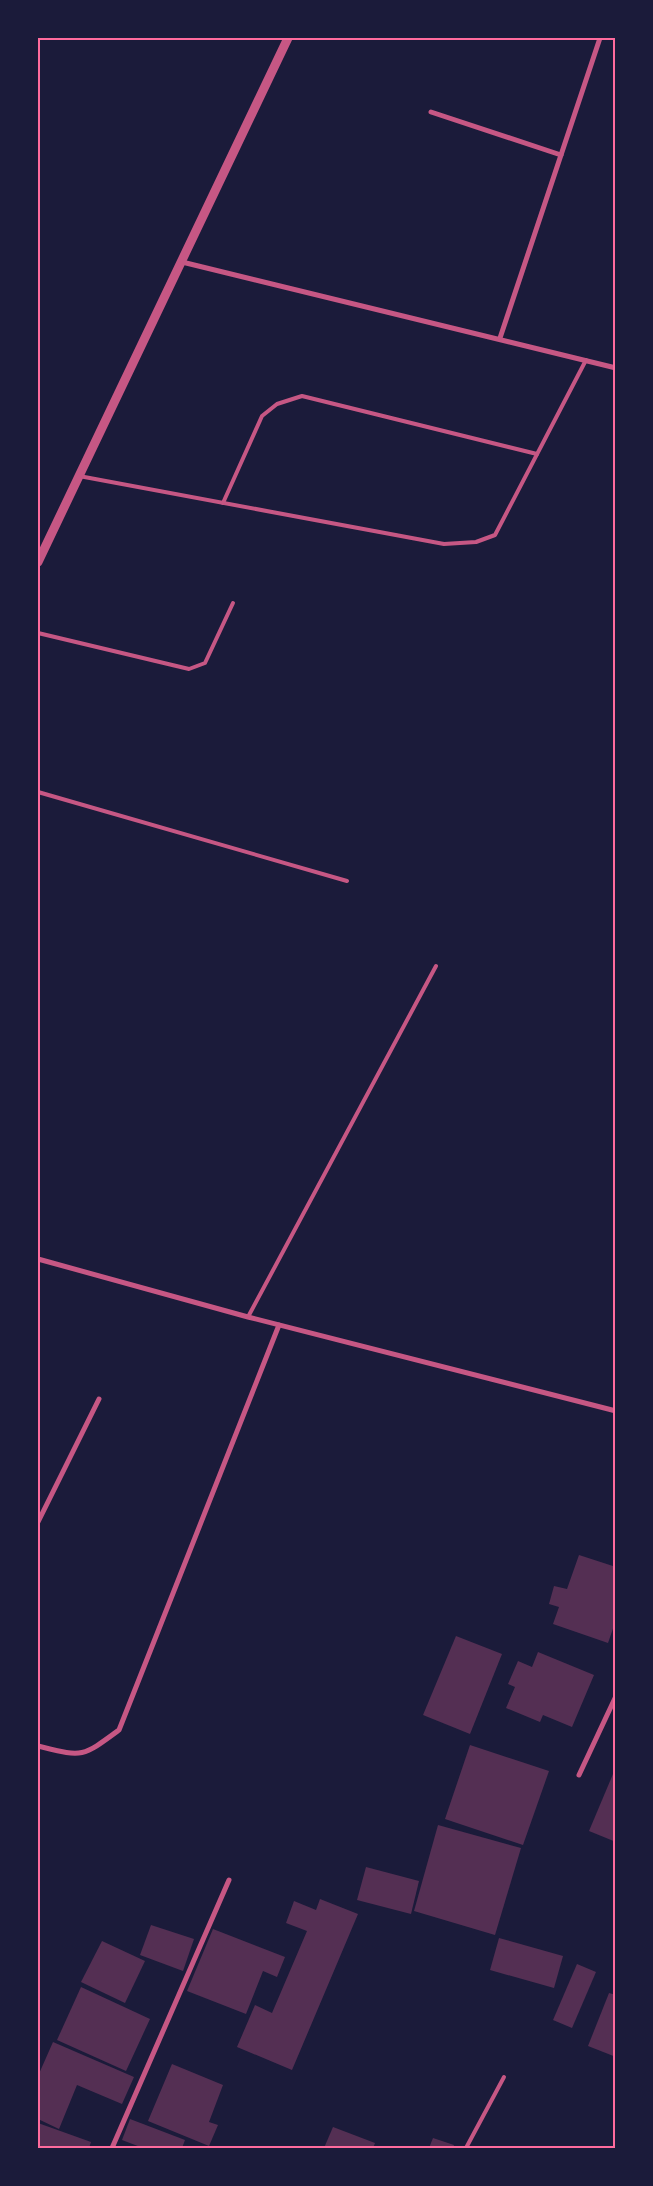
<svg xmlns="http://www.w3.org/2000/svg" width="653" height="2186" font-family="'Exo 2',sans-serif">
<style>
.building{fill:#542f53}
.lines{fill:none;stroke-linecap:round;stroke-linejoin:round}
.service{stroke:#c65784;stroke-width:4}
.minor{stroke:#c65784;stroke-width:5}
.tertiary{stroke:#c65784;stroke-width:9}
.neatline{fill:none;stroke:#ff6b9d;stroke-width:2}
</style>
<rect width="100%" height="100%" fill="#1b1b3a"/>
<g class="building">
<path d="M579,1555L616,1567V1620L608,1643L553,1624L559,1607L549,1604L554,1586L567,1589Z"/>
<path d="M456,1636L502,1654L470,1734L423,1715Z"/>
<path d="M538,1652L594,1675L572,1727L543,1715L540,1722L506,1708L515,1687L508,1684L518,1661L532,1667Z"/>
<path d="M470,1745L549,1771L523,1845L445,1819Z"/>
<path d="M613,1774H616V1842L589,1831Z"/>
<path d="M438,1825L521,1848L495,1935L414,1911Z"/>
<path d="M366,1867L419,1881L411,1914L357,1900Z"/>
<path d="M320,1899L358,1914L292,2070L237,2047L255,2005L272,2013L307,1931L286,1923L294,1901L316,1910Z"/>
<path d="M151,1925L194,1939L183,1971L140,1955Z"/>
<path d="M213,1929L285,1957L277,1977L263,1971L246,2014L187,1991Z"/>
<path d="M499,1938L563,1956L554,1988L490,1970Z"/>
<path d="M102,1941L145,1961L125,2003L81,1982Z"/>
<path d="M577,1964L596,1972L572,2028L553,2020Z"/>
<path d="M81,1987L150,2019L126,2071L57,2040Z"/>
<path d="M609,1993L616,1995V2057L588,2046Z"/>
<path d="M53,2042L134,2077L122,2104L77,2085L59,2129L38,2119V2076Z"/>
<path d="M172,2064L223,2085L209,2122L218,2125L209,2146L148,2121Z"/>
<path d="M130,2119L185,2140L182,2148H143L122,2140Z"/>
<path d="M38,2123L91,2142L89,2148H38Z"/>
<path d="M333,2127L375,2143L373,2148H324Z"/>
<path d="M433,2138L454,2145L453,2148H429Z"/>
</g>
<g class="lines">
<g class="service">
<path d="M79,476L444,544L476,542L495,535L586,360"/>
<path d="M223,503L262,416L277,404L302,396L537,454"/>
<path d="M38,633L189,669L205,663L233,603"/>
<path d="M38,792L347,881"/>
<path d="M248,1317L436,966"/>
<path d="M466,2148L504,2077"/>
</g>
<g class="minor">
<path d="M431,112L561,155"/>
<path d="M182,262L616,368"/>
<path d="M500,338L600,38"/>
<path d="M38,1259L248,1317L616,1411"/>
<path d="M38,1522L99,1399"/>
<path d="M38,1746C83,1757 81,1758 119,1730L279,1325"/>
<path d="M579,1775L616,1696"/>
<path d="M112,2148L229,1880"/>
</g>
<path class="tertiary" d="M38,562L288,38"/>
</g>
<rect width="653" height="2186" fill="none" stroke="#1b1b3a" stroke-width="78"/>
<rect x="39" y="39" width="575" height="2108" class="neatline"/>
</svg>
